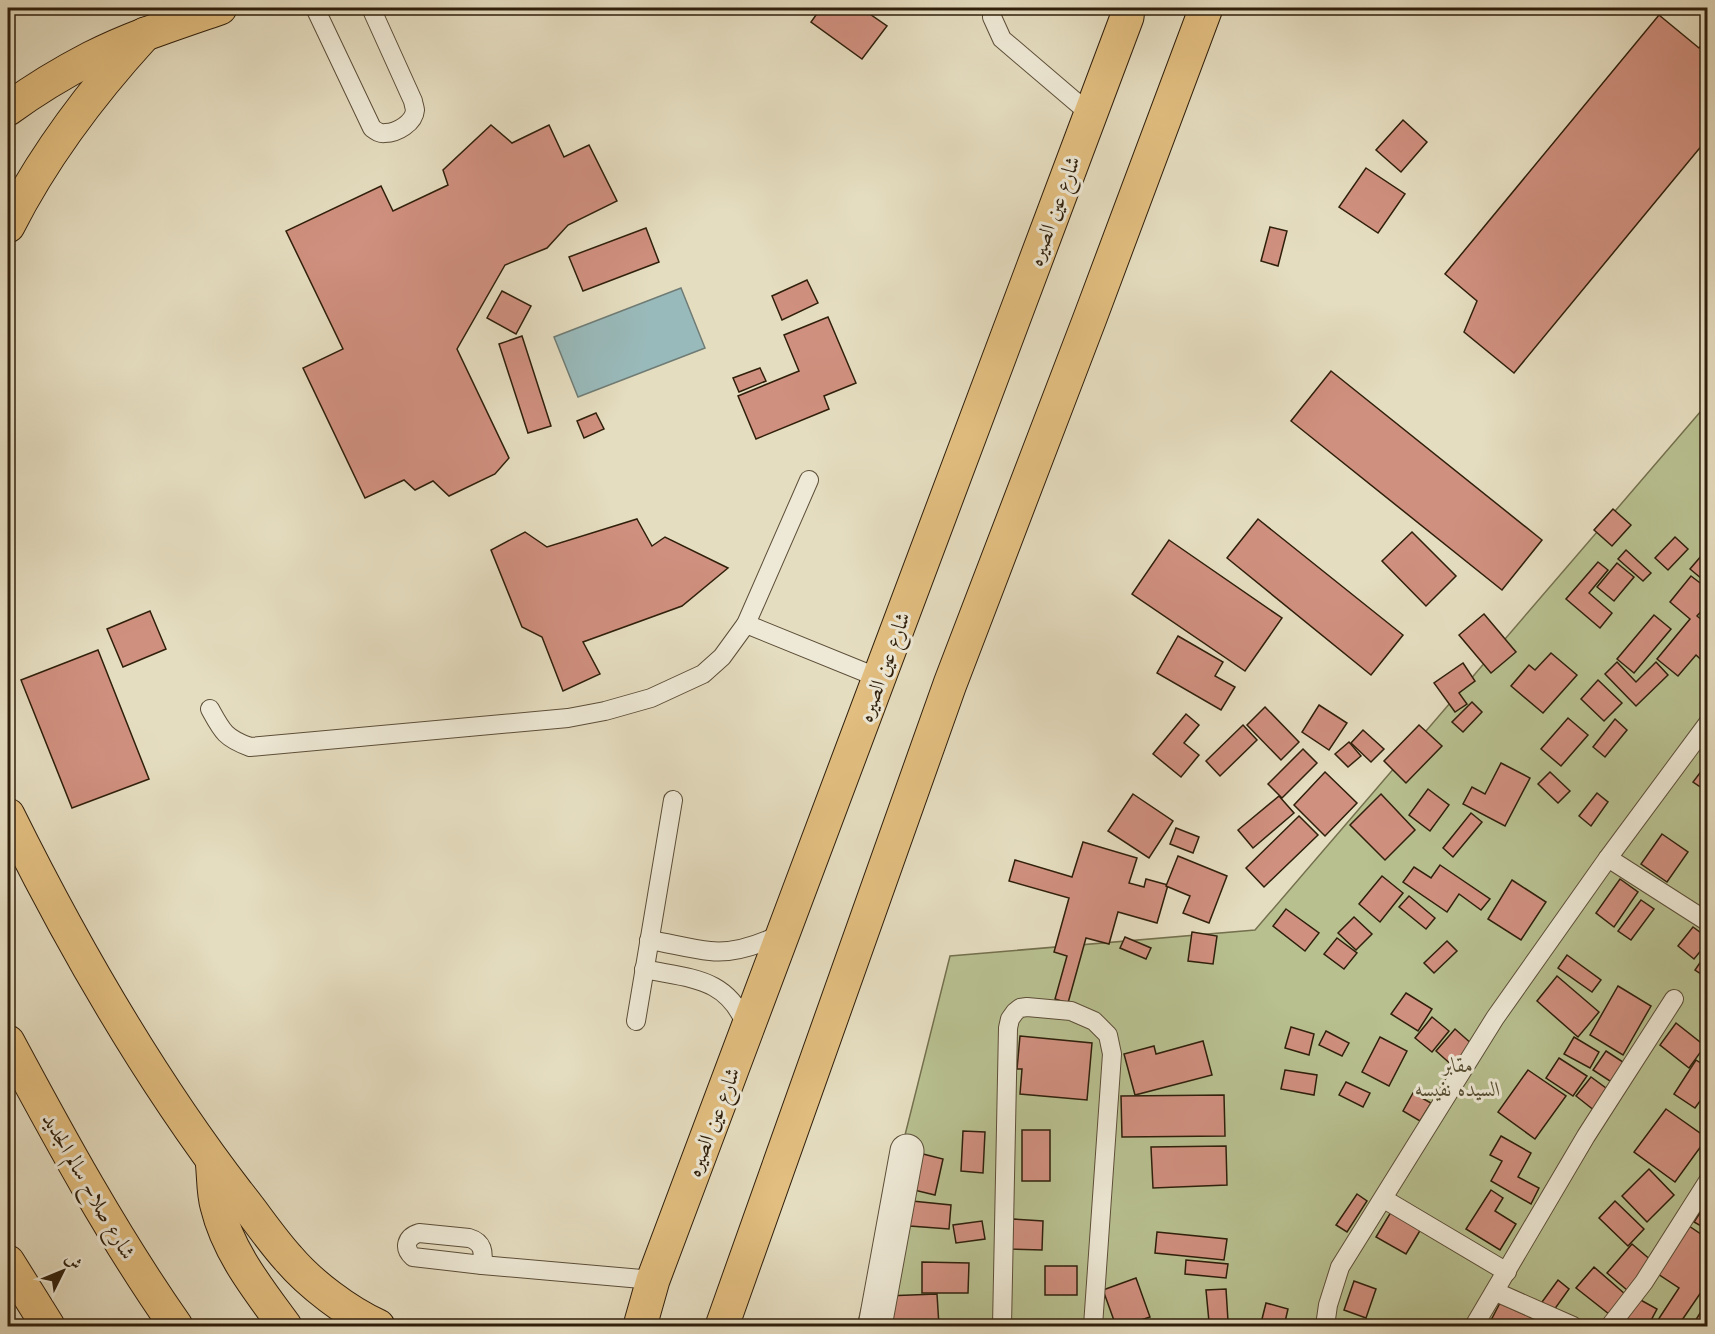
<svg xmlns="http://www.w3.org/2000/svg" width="1715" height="1334" font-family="'Old Standard TT',Amiri,serif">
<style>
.green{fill:#b8c090;stroke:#74704e;stroke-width:1.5}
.water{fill:#99babb;stroke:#6f7c75;stroke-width:1.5}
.building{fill:#d0907f;stroke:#2f1f0b;stroke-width:1.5}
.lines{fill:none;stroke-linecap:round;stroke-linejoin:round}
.lane-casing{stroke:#5c4e38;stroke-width:20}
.street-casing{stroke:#5c4e38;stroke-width:35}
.primary-casing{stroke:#2f1f0b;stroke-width:35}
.highway-casing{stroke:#2f1f0b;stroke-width:35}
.lane{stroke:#eee9d6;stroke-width:18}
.street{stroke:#eee9d6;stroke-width:33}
.primary{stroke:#e2be80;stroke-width:33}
.highway{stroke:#e2be80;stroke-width:33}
.labels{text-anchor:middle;stroke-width:6;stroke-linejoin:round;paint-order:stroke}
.street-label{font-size:21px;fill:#2f1f0b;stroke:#eee9d6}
.park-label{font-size:21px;font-style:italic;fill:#584f33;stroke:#eee9d6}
</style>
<rect width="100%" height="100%" fill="#e5ddc0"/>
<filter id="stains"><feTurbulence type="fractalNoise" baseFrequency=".00333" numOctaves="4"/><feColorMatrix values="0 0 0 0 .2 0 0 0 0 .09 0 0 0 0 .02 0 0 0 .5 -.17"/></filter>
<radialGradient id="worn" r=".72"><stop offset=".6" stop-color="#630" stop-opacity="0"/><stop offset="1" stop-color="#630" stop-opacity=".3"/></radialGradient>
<path class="green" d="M1707,404V1326H857L950,956L1255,930Z"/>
<path class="water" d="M681,288L705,348L578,397L554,337Z"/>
<g class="building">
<path d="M821,8H861L887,26L862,59L811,22Z"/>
<path d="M1659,15L1699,48L1708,37V138L1514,373L1464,332L1477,301L1445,274Z"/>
<path d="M1403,120L1427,142L1401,172L1376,150Z"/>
<path d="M491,125L512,143L549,125L564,157L589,145L617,201L568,225L547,248L505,265L457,349L509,458L495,474L449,496L433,481L415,490L404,480L365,498L303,368L343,349L286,231L381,186L393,211L448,185L443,170Z"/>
<path d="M1366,168L1405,194L1378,233L1339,207Z"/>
<path d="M1270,227L1287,231L1278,266L1261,261Z"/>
<path d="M646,228L659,262L583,291L569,257Z"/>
<path d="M807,280L818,303L782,320L772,296Z"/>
<path d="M502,291L531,306L516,334L487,318Z"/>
<path d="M828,317L856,383L824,396L829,409L756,439L738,396L799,371L784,335Z"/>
<path d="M522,336L551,426L528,433L499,344Z"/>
<path d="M760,368L766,381L739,392L733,378Z"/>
<path d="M1331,371L1542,540L1502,590L1291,421Z"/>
<path d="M596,413L604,429L584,438L577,421Z"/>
<path d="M1613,509L1631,525L1612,546L1594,530Z"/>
<path d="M637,519L652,546L665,537L728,568L682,606L583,642L600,674L563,691L542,637L522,627L491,550L525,532L547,547Z"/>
<path d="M1258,519L1403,635L1371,675L1227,558Z"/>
<path d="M1412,532L1456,576L1426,606L1382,561Z"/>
<path d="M1675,537L1688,549L1668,570L1655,558Z"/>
<path d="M1169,540L1282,618L1245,671L1132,594Z"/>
<path d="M1708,548V584L1690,569Z"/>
<path d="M1626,550L1651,573L1643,581L1618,559Z"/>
<path d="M1598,562L1608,570L1589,593L1612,613L1600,628L1566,599Z"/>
<path d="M1617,563L1634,577L1614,601L1597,587Z"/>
<path d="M1691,576L1708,589V604L1697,616L1708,625V666L1696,655L1678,676L1657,659L1690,619L1670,602Z"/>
<path d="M150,611L166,649L123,667L107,629Z"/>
<path d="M1484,614L1516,652L1491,673L1459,635Z"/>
<path d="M1654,615L1671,629L1634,673L1617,659Z"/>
<path d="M1178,636L1223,662L1215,676L1235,687L1221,710L1157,673Z"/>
<path d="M98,650L149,779L72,808L21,680Z"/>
<path d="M1551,653L1577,675L1543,713L1511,686L1529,665L1535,670Z"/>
<path d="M1617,662L1636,682L1656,662L1668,675L1636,706L1605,674Z"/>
<path d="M1463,663L1475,681L1459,693L1467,704L1455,712L1434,683Z"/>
<path d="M1598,680L1622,703L1604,721L1581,699Z"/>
<path d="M1472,702L1482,712L1463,732L1452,722Z"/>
<path d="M1319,705L1347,723L1329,750L1302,732Z"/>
<path d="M1265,707L1299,742L1281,760L1247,725Z"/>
<path d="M1186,714L1199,725L1184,743L1199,755L1181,777L1153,754Z"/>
<path d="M1568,718L1588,735L1561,766L1541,749Z"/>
<path d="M1615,719L1627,730L1605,757L1593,747Z"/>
<path d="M1243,725L1257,740L1220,776L1206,761Z"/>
<path d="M1419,725L1442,746L1406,783L1384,761Z"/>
<path d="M1363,730L1384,749L1371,762L1351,743Z"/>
<path d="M1349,742L1361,756L1348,767L1335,754Z"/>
<path d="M1303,749L1317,763L1282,798L1268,784Z"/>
<path d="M1501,763L1530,778L1505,826L1463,804L1472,787L1485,794Z"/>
<path d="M1706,765L1708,766V792L1693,782Z"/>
<path d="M1325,772L1357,803L1325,836L1294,805Z"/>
<path d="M1550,772L1570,791L1558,803L1538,784Z"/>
<path d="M1428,789L1449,805L1430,831L1409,815Z"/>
<path d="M1597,793L1608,802L1591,826L1579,816Z"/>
<path d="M1133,794L1173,821L1149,858L1108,831Z"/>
<path d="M1381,794L1415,830L1385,860L1350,825Z"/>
<path d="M1279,796L1294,813L1253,848L1238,830Z"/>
<path d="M1471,813L1482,822L1453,857L1443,848Z"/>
<path d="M1299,816L1318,835L1264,887L1246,868Z"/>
<path d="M1176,828L1199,837L1193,853L1170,844Z"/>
<path d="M1662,834L1688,852L1667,882L1641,864Z"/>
<path d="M1083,842L1137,858L1129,883L1144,887L1146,879L1168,885L1157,923L1118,912L1109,944L1086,938L1068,1003L1055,999L1067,956L1054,952L1069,898L1009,881L1015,860L1072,877Z"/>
<path d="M1178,856L1227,876L1209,923L1183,913L1190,896L1166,886Z"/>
<path d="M1440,865L1490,899L1481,910L1459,894L1447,912L1403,882L1414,867L1431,878Z"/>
<path d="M1382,876L1403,893L1380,922L1359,904Z"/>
<path d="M1620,879L1638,892L1614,927L1596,913Z"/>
<path d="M1512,880L1546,902L1521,940L1488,919Z"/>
<path d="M1409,896L1435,918L1426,929L1399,907Z"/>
<path d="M1641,900L1654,909L1631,940L1618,931Z"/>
<path d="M1286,909L1319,933L1305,951L1273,926Z"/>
<path d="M1354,917L1372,934L1356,950L1338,933Z"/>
<path d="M1693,927L1708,938V942L1694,959L1678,946Z"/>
<path d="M1192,932L1217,936L1213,964L1188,961Z"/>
<path d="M1125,937L1151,948L1146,959L1120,948Z"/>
<path d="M1337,938L1357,953L1344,969L1324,954Z"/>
<path d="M1447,941L1457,951L1434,973L1424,963Z"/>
<path d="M1708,951V971L1704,976L1695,970Z"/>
<path d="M1567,955L1601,980L1592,992L1558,968Z"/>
<path d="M1557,976L1599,1012L1578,1037L1537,1001Z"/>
<path d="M1618,986L1651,1006L1623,1055L1590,1035Z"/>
<path d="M1406,993L1432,1009L1418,1031L1391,1014Z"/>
<path d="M1432,1017L1449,1031L1432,1052L1415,1038Z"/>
<path d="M1676,1023L1705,1046L1689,1068L1660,1045Z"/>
<path d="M1291,1027L1314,1034L1309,1055L1285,1048Z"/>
<path d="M1455,1029L1473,1045L1454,1067L1436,1051Z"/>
<path d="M1326,1031L1349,1043L1342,1056L1319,1045Z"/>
<path d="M1020,1036L1092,1043L1087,1100L1020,1094L1022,1069H1017Z"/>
<path d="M1380,1037L1407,1051L1389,1086L1362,1072Z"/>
<path d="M1574,1037L1599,1052L1590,1068L1564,1054Z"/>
<path d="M1203,1041L1212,1075L1135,1095L1124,1054L1154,1046L1156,1054Z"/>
<path d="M1606,1051L1626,1064L1613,1083L1593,1070Z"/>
<path d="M1559,1058L1587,1076L1573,1096L1546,1078Z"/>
<path d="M1696,1060L1708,1068V1090L1695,1108L1674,1094Z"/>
<path d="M1285,1070L1317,1075L1314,1095L1281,1089Z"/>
<path d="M1528,1070L1566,1096L1535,1139L1498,1112Z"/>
<path d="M1591,1077L1610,1091L1595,1111L1576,1096Z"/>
<path d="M1346,1082L1370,1093L1363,1107L1339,1095Z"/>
<path d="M1413,1093L1431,1103L1420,1121L1403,1111Z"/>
<path d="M1224,1095L1225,1136L1122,1137L1121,1096Z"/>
<path d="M1666,1109L1707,1138L1675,1182L1634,1152Z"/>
<rect x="1022" y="1130" width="28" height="51"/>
<path d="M963,1131L985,1132L983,1173L961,1171Z"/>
<path d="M1501,1136L1531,1153L1518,1177L1539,1188L1531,1204L1491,1181L1502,1161L1490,1155Z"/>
<path d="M1226,1146L1227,1185L1153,1188L1151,1147Z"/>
<path d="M923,1154L943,1159L935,1195L914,1190Z"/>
<path d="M1649,1169L1674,1195L1647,1222L1622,1196Z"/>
<path d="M1491,1190L1503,1198L1495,1211L1516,1224L1500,1250L1466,1229Z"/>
<path d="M1357,1194L1367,1201L1347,1232L1336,1225Z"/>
<path d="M912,1201L951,1205L949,1229L910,1226Z"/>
<path d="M1615,1201L1644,1229L1628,1246L1599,1218Z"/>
<path d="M1707,1202L1708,1203V1230L1694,1222Z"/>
<path d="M1391,1212L1421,1229L1406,1254L1376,1237Z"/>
<path d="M1013,1219L1043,1221L1042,1250L1012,1249Z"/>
<path d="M982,1221L985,1239L956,1243L953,1225Z"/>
<path d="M1689,1226L1708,1239V1282L1678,1326H1654L1679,1288L1658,1274Z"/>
<path d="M1157,1232L1227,1239L1224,1260L1155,1253Z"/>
<path d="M1632,1244L1652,1261L1627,1290L1607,1273Z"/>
<path d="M1186,1260L1228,1264L1226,1278L1185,1274Z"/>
<path d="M922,1262L969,1263L968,1293H922Z"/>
<rect x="1045" y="1266" width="32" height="29"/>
<path d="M1594,1267L1625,1294L1609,1314L1576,1288Z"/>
<path d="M1136,1278L1150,1317L1123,1326H1116L1103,1290Z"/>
<path d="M1558,1280L1569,1289L1554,1310L1542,1302Z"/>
<path d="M1354,1281L1376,1289L1366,1318L1344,1310Z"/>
<path d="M1226,1289L1228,1321L1209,1322L1206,1290Z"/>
<path d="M937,1294L939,1326H887L885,1296Z"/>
<path d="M1637,1298L1657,1309L1648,1326H1622Z"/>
<path d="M1266,1303L1288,1309L1284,1326H1273L1261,1323Z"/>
<path d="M1500,1303L1549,1326H1488Z"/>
<path d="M1702,1310L1708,1313V1326H1692Z"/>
<path d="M1157,1320L1207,1322V1326H1156Z"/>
<path d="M1347,1321L1367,1326H1346Z"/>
</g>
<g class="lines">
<defs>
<g id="lane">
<path d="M315,8L372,128C376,131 380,134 385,133C397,133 414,123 415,110C415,109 413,102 413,101L371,8"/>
<path d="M993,8L992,17L1002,39L1090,114"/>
<path d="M746,624L879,678"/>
<path d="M210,709C222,731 225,738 250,747L568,718L605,711L651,698L703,674L722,657L746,624L809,480"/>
<path d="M1608,858L1708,922"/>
<path d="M649,940C669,943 690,949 710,951C735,954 761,944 783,933"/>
<path d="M644,969C691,979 728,977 747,1028"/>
<path d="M636,1021L673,800"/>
<path d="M1384,1199L1507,1272"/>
<path d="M419,1233L469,1238C483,1242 484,1252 482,1265L413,1257C403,1248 406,1237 419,1233Z"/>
<path d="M482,1265L653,1280"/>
<path d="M1496,1292L1573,1326"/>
<path d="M1002,1326L1008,1028L1010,1019L1015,1012L1020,1008L1027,1007L1071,1011L1094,1021L1108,1035L1112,1054L1093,1326"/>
<path d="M1325,1326L1328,1305L1340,1267L1495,1018L1608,858L1708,723"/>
<path d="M1474,1326L1586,1136L1674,999"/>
<path d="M1610,1326L1644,1282L1708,1181"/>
</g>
<path id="street" d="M875,1326L907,1151"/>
<g id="primary">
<path d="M8,109C34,90 62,73 91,58C132,37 177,23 220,8"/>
<path d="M8,226C44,155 91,93 145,34"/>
<path d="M8,815C73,946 148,1077 238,1194C255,1215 270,1238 288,1258C310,1284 347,1312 378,1326"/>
<path d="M640,1326L653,1280L1127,17L1128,8"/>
<path d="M722,1326L950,684L1090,318L1206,8"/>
</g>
<g id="highway">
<path d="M8,1042C60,1139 113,1236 176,1326"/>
<path d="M212,1160C214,1175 213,1192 217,1206C228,1252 258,1289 285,1326"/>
<path d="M8,1262L48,1326"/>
</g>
</defs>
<use href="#lane" class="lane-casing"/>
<use href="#street" class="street-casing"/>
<use href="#primary" class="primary-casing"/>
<use href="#highway" class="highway-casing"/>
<use href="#lane" class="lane"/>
<use href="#street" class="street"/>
<use href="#primary" class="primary"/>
<use href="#highway" class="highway"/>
</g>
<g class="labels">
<g class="street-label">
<text transform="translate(1054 211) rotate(-70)" y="7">شارع عين الصيره</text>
<text transform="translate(884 667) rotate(-70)" y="7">شارع عين الصيره</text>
<text transform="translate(713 1122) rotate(-69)" y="7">شارع عين الصيره</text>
<text transform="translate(89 1186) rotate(60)" y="7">شارع صلاح سالم الجديد</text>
</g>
<g class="park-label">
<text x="1458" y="1072">مقابر<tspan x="1458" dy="24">السيده نفيسه</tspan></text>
</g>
</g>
<rect width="1715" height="1334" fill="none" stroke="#e5ddc0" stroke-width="30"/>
<rect x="9" y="9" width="1697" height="1316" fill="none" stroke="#2f1f0b" stroke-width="3"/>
<rect x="15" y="15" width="1685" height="1304" fill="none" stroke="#2f1f0b" stroke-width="1.5"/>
<g transform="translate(63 1271) rotate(47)" stroke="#eee9d6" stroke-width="4.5" paint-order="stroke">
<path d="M0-4.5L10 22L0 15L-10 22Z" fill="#2f1f0b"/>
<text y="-9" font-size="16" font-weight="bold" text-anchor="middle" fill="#2f1f0b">ش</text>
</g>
<rect width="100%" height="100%" filter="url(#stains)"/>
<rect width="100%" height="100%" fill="url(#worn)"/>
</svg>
